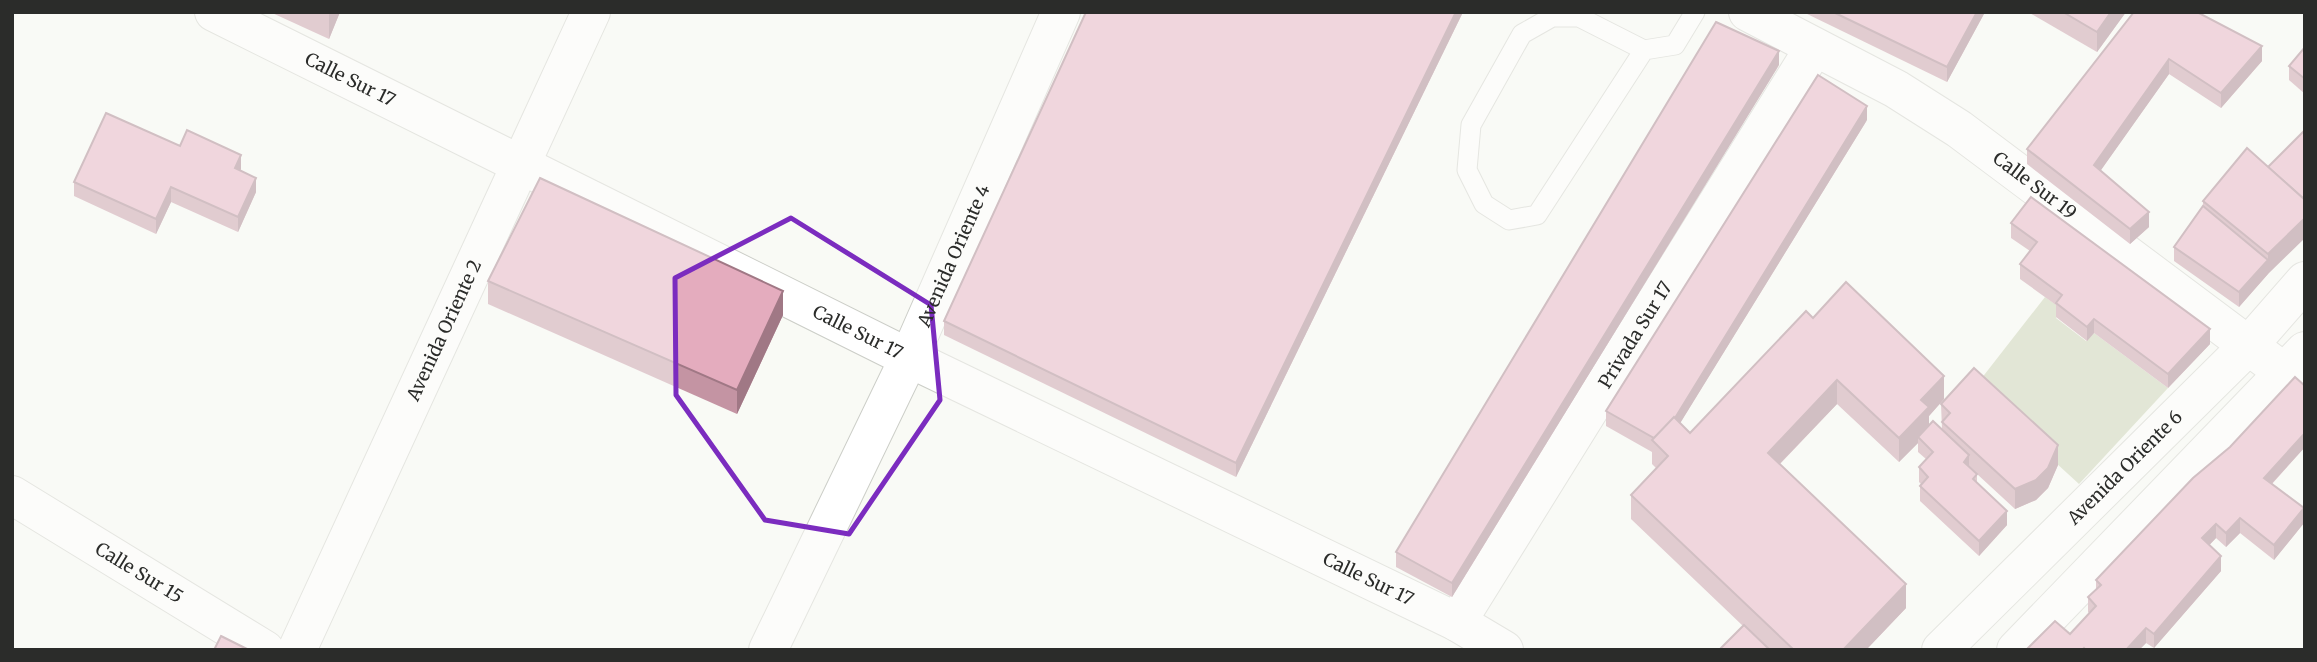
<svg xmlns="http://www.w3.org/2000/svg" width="2317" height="662" font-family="Merriweather,serif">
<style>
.green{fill:#c5cfaf}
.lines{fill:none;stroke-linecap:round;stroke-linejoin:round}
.service-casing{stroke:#cccec8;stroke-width:21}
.minor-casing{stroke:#cccec8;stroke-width:40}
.tertiary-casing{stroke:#cccec8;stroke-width:40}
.primary-casing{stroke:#cccec8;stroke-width:40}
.service{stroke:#fff;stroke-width:19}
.minor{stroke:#fff;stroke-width:38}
.tertiary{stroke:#fff;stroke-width:38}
.primary{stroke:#fff;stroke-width:38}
.wall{fill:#c494a3}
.shaded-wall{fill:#a07885}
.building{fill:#e4acbe;stroke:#a07885;stroke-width:2}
.marked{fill:none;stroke:#7b2cbf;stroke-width:5;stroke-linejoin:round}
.labels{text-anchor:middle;stroke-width:6;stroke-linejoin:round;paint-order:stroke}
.street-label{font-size:18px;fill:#2b2c2a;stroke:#fff}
</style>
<rect width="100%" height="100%" fill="#f9faf5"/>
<path class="green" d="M2045,297L2062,309L2056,318L2086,341L2094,333L2168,388L2079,484L1974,388Z"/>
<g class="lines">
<defs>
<path id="service" d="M1644,50L1537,215L1509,220L1484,204L1467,170L1471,125L1522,34L1552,17H1579L1644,50L1675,45L1695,12"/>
<g id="minor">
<path id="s1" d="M214,12L909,358L1457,622L1504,650"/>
<path id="s2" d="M1748,12L1896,89L1959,129L2305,388"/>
<path id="s3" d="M1457,622L1814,48"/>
<path id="s4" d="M297,650L591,12"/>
<path id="s5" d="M768,650L909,358L1061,12"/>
</g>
<g id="tertiary">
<path id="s6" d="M12,495L265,650"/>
</g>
<g id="primary">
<path id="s7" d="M1941,650L2249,345L2305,281"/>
<path d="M2016,650L2305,351"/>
</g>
</defs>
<use href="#service" class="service-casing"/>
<use href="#minor" class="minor-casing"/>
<use href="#tertiary" class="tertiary-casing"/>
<use href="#primary" class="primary-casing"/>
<use href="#service" class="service"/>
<use href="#minor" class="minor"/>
<use href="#tertiary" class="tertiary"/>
<use href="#primary" class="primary"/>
</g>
<g class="wall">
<path d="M270,12H340L329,39Z"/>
<path d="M1463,12L1236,477L944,335V321Z"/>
<path d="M1803,12H1985L1947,82Z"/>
<path d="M2028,12H2126L2097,52Z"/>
<path d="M2134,12L2262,61L2221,108L2169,74L2100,171L2149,227L2130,244L2027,164V149Z"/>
<path d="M2305,47V94L2289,80V66Z"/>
<path d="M1779,65L1452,597L1396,567V552Z"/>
<path d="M1867,120L1680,423L1690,433L1813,318L1944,399L1929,416V425L1942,429L1941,404L2058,465L2048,488L2036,500L2015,509L1977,474V483L2007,525L1979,556L1920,501V486L1921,484L1919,482V467L1926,459L1918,452V443L1899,462L1837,404L1780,464L1906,608L1866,650H1721V648L1743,626L1631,519V495L1656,468L1652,464V452L1606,426V411Z"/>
<path d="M2305,130L2268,274L2239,307L2174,261V247L2203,206V201L2268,167Z"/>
<path d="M180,146L241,169L240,170L256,192L238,232L171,202L156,234L74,196V182Z"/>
<path d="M2011,223L2210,344L2168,388L2094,333L2087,341L2056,317V305L2020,279V264L2030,251L2011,238Z"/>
<path d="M488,281L783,315L737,414L488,304Z"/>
<path d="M2305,386V447L2272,484L2304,523L2274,560L2240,533L2226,547L2216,538L2209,545L2221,571L2154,648L2146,643L2139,650H2026L2070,634L2089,613L2088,612V597L2096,590V580Z"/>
</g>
<g class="shaded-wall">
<path d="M330,12H340L329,39V15Z"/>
<path d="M1456,12H1463L1236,477V463Z"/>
<path d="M1977,12H1985L1947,82V67Z"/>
<path d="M2111,12H2126L2097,52V32Z"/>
<path d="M2262,46V61L2221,108V93Z"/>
<path d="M1779,51V65L1452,597V583Z"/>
<path d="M2169,59V74L2094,180V165Z"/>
<path d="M1867,106V120L1663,451L1660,442Z"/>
<path d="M241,155V169L235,182V168Z"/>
<path d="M256,178V192L238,232V217Z"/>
<path d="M171,187V202L156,234V219Z"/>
<path d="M2149,212V227L2130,244V229Z"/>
<path d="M2305,218V238L2268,274L2239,307V292L2268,260V254Z"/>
<path d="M783,291V315L737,414V390Z"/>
<path d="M2094,319V333L2087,341V327Z"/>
<path d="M2210,329V344L2168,388V374Z"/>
<path d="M1944,376V399L1929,416V431L1918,437V443L1899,462V438L1921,400Z"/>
<path d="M1837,380V404L1768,476V453Z"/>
<path d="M2305,433V447L2264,492V478Z"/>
<path d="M2058,445V465L2048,488L2036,500L2015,509V489Z"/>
<path d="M1969,455V470L1964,462Z"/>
<path d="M2304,508V523L2274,560V545Z"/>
<path d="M2007,511V525L1979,556V541Z"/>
<path d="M2240,518V533L2226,547V533Z"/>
<path d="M2216,524V538L2202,553V538Z"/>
<path d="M2221,556V571L2154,648V634Z"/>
<path d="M1906,584V608L1866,650H1843Z"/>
<path d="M2146,628V643L2139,650H2126Z"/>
</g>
<g class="building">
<path d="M1086,12H1456L1236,463L944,321Z"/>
<path d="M1833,12H1977L1947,67Z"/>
<path d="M2063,12H2111L2097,32Z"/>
<path d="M2134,12H2197L2262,46L2221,93L2169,59L2094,165L2149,212L2130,229L2027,149Z"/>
<path d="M1716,22L1779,51L1452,583L1396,552Z"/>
<path d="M2305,47V79L2289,66Z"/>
<path d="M1818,75L1867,106L1675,418L1654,438L1606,411Z"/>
<path d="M106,113L180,146L187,130L241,155L235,168L256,178L238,217L171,187L156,219L74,182Z"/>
<path d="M2305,130V200L2268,167Z"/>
<path d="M2247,148L2305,200V218L2268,254L2203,201Z"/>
<path d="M540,178L783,291L737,390L488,281Z"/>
<path d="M2031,197L2210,329L2168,374L2094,319L2087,327L2056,303L2062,295L2020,264L2037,242L2011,223Z"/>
<path d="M2203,206L2268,260L2239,292L2174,247Z"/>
<path d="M1846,282L1944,376L1921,400L1929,407L1899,438L1837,380L1768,453L1906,584L1843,650H1794L1631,495L1668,456L1652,440L1674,417L1690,433L1806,311L1813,318Z"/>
<path d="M1974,368L2058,445L2048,468L2036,480L2015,489L1942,422L1950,413L1941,404Z"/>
<path d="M2295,377L2305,386V433L2264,478L2304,508L2274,545L2240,518L2226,533L2216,524L2202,538L2221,556L2154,634L2146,628L2126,650H2086L2084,648L2082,650H2026L2055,621L2070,634L2096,606L2088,597L2101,585L2096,580L2193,478L2230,447Z"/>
<path d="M1933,421L1969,455L1964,462L1977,474L1973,479L2007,511L1979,541L1920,486L1928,477L1919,467L1933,452L1918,437Z"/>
<path d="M1744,625L1770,650H1722L1721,648Z"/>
<path d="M221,636L249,650H214Z"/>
</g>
<path d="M0 0H2317V662H0ZM791,218L931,305L940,400L849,534L765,520L676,395L675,278Z" fill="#f9faf5" fill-opacity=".55" fill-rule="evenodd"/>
<path class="marked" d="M791,218L931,305L940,400L849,534L765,520L676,395L675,278Z"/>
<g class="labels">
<g class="street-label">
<text dy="6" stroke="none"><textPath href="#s1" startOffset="152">Calle Sur 17</textPath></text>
<text dy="6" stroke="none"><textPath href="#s2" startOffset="336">Calle Sur 19</textPath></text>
<text dy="6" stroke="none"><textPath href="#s5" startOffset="436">Avenida Oriente 4</textPath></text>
<text dy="6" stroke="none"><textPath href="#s4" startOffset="352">Avenida Oriente 2</textPath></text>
<text dy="6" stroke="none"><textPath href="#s1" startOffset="719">Calle Sur 17</textPath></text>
<text dy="6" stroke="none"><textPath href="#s3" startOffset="338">Privada Sur 17</textPath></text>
<text dy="6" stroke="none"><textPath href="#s7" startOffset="259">Avenida Oriente 6</textPath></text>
<text dy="6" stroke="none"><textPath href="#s6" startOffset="149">Calle Sur 15</textPath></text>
<text dy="6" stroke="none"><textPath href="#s1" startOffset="1286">Calle Sur 17</textPath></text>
</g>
</g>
<rect width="2317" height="662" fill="none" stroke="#2b2c2a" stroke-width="28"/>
</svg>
